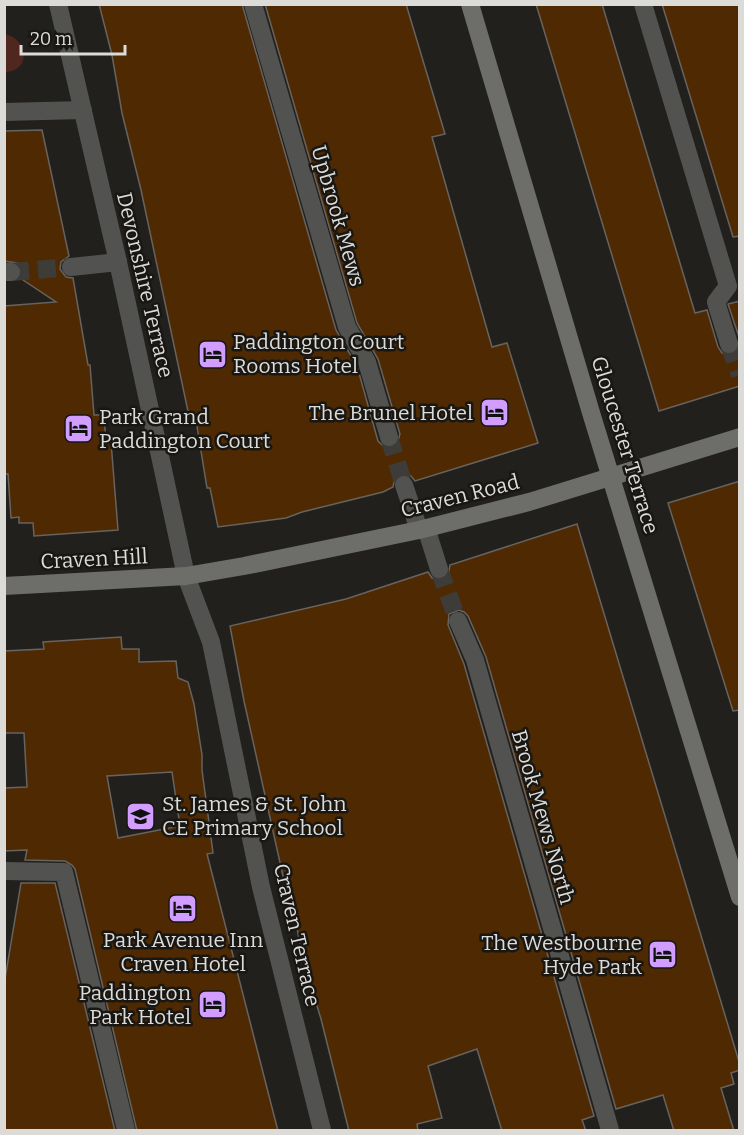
<svg xmlns="http://www.w3.org/2000/svg" width="744" height="1135" font-family="Bitter,serif">
<style>
.green{fill:#4f271f}
.building{fill:#4f2901;stroke:#67635f;stroke-width:1.5;fill-rule:evenodd}
.lines{fill:none;stroke-linecap:round;stroke-linejoin:round}
.street-tunnel{stroke:#3e3c38;stroke-width:18;stroke-dasharray:18 9;stroke-linecap:butt}
.street{stroke:#525250;stroke-width:18}
.secondary{stroke:#6d6e6a;stroke-width:18}
.labels{text-anchor:middle;stroke-width:5;stroke-linejoin:round;paint-order:stroke}
.street-label{font-size:21px;fill:#dcdbd8;stroke:#181713}
.poi-label{font-size:21px;fill:#dcdbd8;stroke:#181713;text-anchor:start}
</style>
<rect width="100%" height="100%" fill="#22201c"/>
<path class="green" d="M5,34C28,39 32,71 5,72Z"/>
<g class="building">
<path d="M99,4H242L336,330L357,366L378,441L382,445L387,448H393L397,444L400,434L378,359L357,323L265,4H406L445,134L432,137L492,347L507,343L538,443L415,481L411,476L401,474L395,478L393,487L383,492L302,512L286,518L218,527L210,488H207L195,414L189,416L141,190L122,113L112,55Z"/>
<path d="M536,4H602L695,313L707,310L718,347L722,353L732,355L740,348V386L659,411Z"/>
<path d="M662,4H740V236L733,237Z"/>
<path d="M42,130L69,256L61,262L60,269L66,277L73,278L88,365H90L94,415H104L106,442H111L118,530L34,536L33,523H19V517L11,518L8,474H4V306L56,302L20,278L22,271L17,263L4,261V131Z"/>
<path d="M740,301V340L728,304Z"/>
<path d="M740,481V710L733,711L668,503Z"/>
<path d="M577,524L740,1065V1070L731,1073L734,1084L721,1088L734,1131H674L663,1095L616,1109L486,657L468,616L464,612L459,610L449,614L448,625L464,664L594,1116L582,1120L586,1131H502L477,1049L428,1066L442,1118L417,1124L418,1131H349L321,1019L303,960L289,885H285L244,701L230,626L346,599L428,572L432,578L442,580L448,576L450,565Z"/>
<path d="M121,637L122,649H139V662L176,661L178,678L188,682L194,704L202,755V770L213,853L207,854L278,1131H137L75,869L72,865L65,861L25,860L27,850L4,851V788L27,787L24,733H4V651L44,649L43,642ZM172,772L180,826L118,838L107,776Z"/>
<path d="M21,883H55L115,1131H4V985Z"/>
</g>
<g class="lines">
<g class="street-tunnel">
<path d="M11,272L71,267"/>
<path d="M729,344L740,375"/>
<path d="M389,437L404,485"/>
<path d="M439,569L458,621"/>
</g>
<g class="street">
<path d="M58,4L118,262L186,576L211,642L261,887L322,1130"/>
<path d="M253,4L347,327L367,362L389,437"/>
<path d="M643,4L728,286L716,302L729,344"/>
<path d="M4,112L83,110"/>
<path d="M71,267L118,262"/>
<path d="M4,272H11"/>
<path d="M404,485L419,530"/>
<path d="M426,528L439,569"/>
<path d="M458,621L475,660L610,1130"/>
<path d="M4,871L64,872L126,1130"/>
</g>
<g class="secondary">
<path d="M470,4L592,416L740,897"/>
<path d="M4,586L186,576L244,566L419,530L529,502L740,437"/>
</g>
</g>
<defs>
<symbol id="hotel-square" viewBox="-11 -11 22 22"><rect x="-9" y="-9" width="18" height="18" rx="4" fill="#d19dfe" stroke="#181713"/><path d="M-6-4.5h1.5V1H6V5H4.5V3h-9V5H-6ZM-4 0a1.8 1.8 0 1 1 3.6 0ZM.5 0V-2.5h3Q6-2.5 6 0Z" fill="#111"/></symbol>
<symbol id="school-square" viewBox="-11 -11 22 22"><rect x="-9" y="-9" width="18" height="18" rx="4" fill="#d19dfe" stroke="#181713"/><path d="M0-5L7-2L0 1L-7-2ZM-4 1L0 2.5L4 1V4Q0 6-4 4Z" fill="#111"/></symbol>
</defs>
<g fill-rule="evenodd">
<use href="#hotel-square" x="196" y="338" width="33" height="33"/>
<use href="#hotel-square" x="478" y="396" width="33" height="33"/>
<use href="#hotel-square" x="62" y="412" width="33" height="33"/>
<use href="#school-square" x="124" y="800" width="33" height="33"/>
<use href="#hotel-square" x="166" y="892" width="33" height="33"/>
<use href="#hotel-square" x="646" y="938" width="33" height="33"/>
<use href="#hotel-square" x="196" y="988" width="33" height="33"/>
</g>
<g class="labels">
<g class="street-label">
<text transform="translate(338 216) rotate(74)" y="7">Upbrook Mews</text>
<text transform="translate(145 285) rotate(77)" y="7">Devonshire Terrace</text>
<text transform="translate(625 445) rotate(73)" y="7">Gloucester Terrace</text>
<text transform="translate(460 496) rotate(-14)" y="7">Craven Road</text>
<text transform="translate(94 559) rotate(-3)" y="7">Craven Hill</text>
<text transform="translate(543 817) rotate(74)" y="7">Brook Mews North</text>
<text transform="translate(297 935) rotate(77)" y="7">Craven Terrace</text>
</g>
<g class="poi-label">
<text x="233" y="349">Paddington Court<tspan x="233" dy="24">Rooms Hotel</tspan></text>
<text x="473" y="420" text-anchor="end">The Brunel Hotel</text>
<text x="99" y="424">Park Grand<tspan x="99" dy="24">Paddington Court</tspan></text>
<text x="162" y="811">St. James &amp; St. John<tspan x="162" dy="24">CE Primary School</tspan></text>
<text x="183" y="947" text-anchor="middle">Park Avenue Inn<tspan x="183" dy="24">Craven Hotel</tspan></text>
<text x="642" y="950" text-anchor="end">The Westbourne<tspan x="642" dy="24">Hyde Park</tspan></text>
<text x="191" y="1000" text-anchor="end">Paddington<tspan x="191" dy="24">Park Hotel</tspan></text>
</g>
</g>
<rect width="744" height="1135" fill="none" stroke="#dcdbd8" stroke-width="12"/>
<path d="M21 45v9h104v-9" fill="none" stroke="#dcdbd8" stroke-width="3"/>
<text x="30" y="45" font-size="18" fill="#dcdbd8" stroke="#181713" stroke-width="4.5" paint-order="stroke">20 m</text>
</svg>
